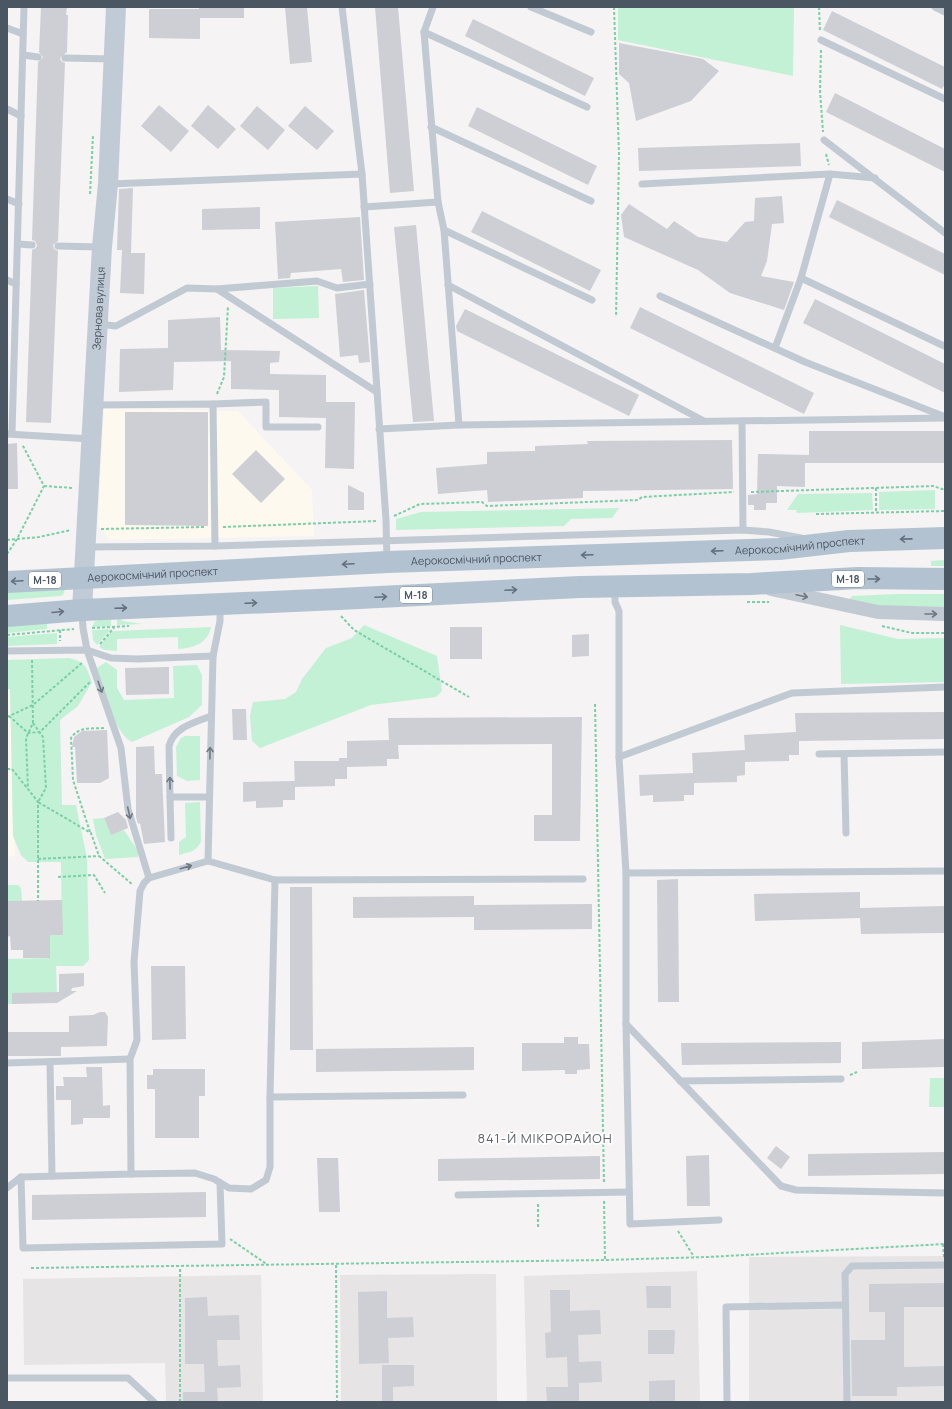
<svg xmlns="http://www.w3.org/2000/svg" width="952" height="1409" font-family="Manrope,sans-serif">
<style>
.commercial{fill:#fdf9ef}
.education{fill:#e6e4e5}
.green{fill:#c3f1d5}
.building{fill:#cdcfd5}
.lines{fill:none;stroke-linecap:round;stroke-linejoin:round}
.path{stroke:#7ad0a6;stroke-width:2;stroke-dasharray:3 2;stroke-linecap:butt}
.lane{stroke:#c1cad2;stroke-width:7}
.street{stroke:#c1cad2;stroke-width:14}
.secondary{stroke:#c1cbd6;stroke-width:20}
.primary{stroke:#b3c2d1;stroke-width:22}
.oneway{stroke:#64717d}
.oneway2{stroke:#6e7983}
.labels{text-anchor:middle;stroke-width:3.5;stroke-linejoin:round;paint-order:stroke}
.shield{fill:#fff;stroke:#808990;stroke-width:1}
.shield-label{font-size:10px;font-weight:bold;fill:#4a5661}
.street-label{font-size:11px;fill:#4a5661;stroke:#fff}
.quarter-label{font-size:13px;letter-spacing:1px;fill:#5f6368;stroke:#fff}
</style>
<rect width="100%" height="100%" fill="#f5f3f3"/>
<g class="commercial">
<path d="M104,408L238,411L312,490L314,536L110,540L98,526Z"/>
<path d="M7,657H9L15,856L7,857Z"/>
</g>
<g class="education">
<path d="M945,1256V1402H749V1257Z"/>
<path d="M697,1271L700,1402H527L524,1276Z"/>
<path d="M496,1274L497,1402H341L340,1275Z"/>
<path d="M261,1275L263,1402H166L165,1363L24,1365L23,1279Z"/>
</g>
<g class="green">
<path d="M618,7H794L793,76L618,40Z"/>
<path d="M318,286L319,318L273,319V288Z"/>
<path d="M935,490V509L879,510V492Z"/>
<path d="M872,493L873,510L797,513L796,510H787L798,494Z"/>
<path d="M619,508L612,518L571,519L564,526L396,530V519L421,512Z"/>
<path d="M945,560V566H931V561Z"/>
<path d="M65,589L63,595L60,596L7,600V591Z"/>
<path d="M897,594H945V609L891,610L850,599L852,596Z"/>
<path d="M111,617V626L92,627L95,621Z"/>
<path d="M117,617L123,621L142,624L117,625Z"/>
<path d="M47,622V629L7,633V626Z"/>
<path d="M364,625L437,656L442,691L436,697L371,705L260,748L252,741L250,716L253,702L285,699L296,692L302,679L326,648L352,638Z"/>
<path d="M840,625L898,639L945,638V682L841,684Z"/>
<path d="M211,627C208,643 194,648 178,649V637L117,639V651L105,650L99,647L111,632L114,631Z"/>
<path d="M111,629L97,645L93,640L92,630Z"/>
<path d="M57,633V644L7,646V637Z"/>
<path d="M69,658C86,662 86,666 92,682L78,706L60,720L62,805H76L87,858L89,960L83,966H56L57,995L53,1002L7,1004V959L50,958V935H62L61,862H28L21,855L13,836L10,689H7V660Z"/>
<path d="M106,662L117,670V688L124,700L174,698L173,666L197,665L202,675V705L189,717L132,742C113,732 104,688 97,668Z"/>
<path d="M185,736H200V780L187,781L177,776L176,747L181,738Z"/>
<path d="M200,802L201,841C197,852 189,852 179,855V842L186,837L185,803Z"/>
<path d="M104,818L111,834L124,830L138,851V857L105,859L96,835L93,819Z"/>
<path d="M7,885H18L21,888L22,901H7Z"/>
<path d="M930,1078H945V1107H929Z"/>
</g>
<g class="building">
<path d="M41,7H67L66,15H68L67,52L60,58L61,61L65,63L58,241L53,245L54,249L58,251L51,423L26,422L32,250L36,248L37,245L35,241L32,240L38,62L43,57L39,52Z"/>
<path d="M199,7H244V18H200V39L149,38V9H199Z"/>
<path d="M285,7H307L312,62L290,64Z"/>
<path d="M375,7H398L414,191L390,193Z"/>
<path d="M832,11L945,67V84L942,89L823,30Z"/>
<path d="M473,19L594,78L585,96L465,36Z"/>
<path d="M619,43L703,59L719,71L691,101L636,121L629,83L619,74Z"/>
<path d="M835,93L945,149V172L826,112Z"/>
<path d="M159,105L189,131L171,152L141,126Z"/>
<path d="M208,105L236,129L218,149L191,126Z"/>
<path d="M257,106L285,130L268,150L240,126Z"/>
<path d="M305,106L334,131L317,150L288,126Z"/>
<path d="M477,107L597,166L588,185L468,126Z"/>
<path d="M800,143L801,166L639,171L638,148Z"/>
<path d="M133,188L131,253H145L144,294L120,293L122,250H117L119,189Z"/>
<path d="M782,196L784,223L772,224L767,261L761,276L794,282L784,310L730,293L698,270L624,237L621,215L629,204L667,229L674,221L698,237L727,242L745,222L754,221L755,198Z"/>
<path d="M837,200L945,254V275L829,217Z"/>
<path d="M260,207V229L202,230V209Z"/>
<path d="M482,211L601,270L590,291L471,232Z"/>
<path d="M360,217L364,280L343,282L341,269L291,273L290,278L278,279L275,222Z"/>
<path d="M416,225L434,421L413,422L394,227Z"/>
<path d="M364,290L370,362L359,363L358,355L340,357L335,294Z"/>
<path d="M815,299L945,364V393L803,323Z"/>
<path d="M640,307L814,393L804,414L630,328Z"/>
<path d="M465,309L639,395L629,416L457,331L456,326Z"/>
<path d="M220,317L221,350L280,351L279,362L270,363V374L326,375V402H355L354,469L325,468L326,418L279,417V390L231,389V361L174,362L173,390L119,392L120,349L168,348V320Z"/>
<path d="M125,412H208V526L125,525Z"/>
<path d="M809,431H945V463H805V487L777,486V503H766V510H754V505H748V495L757,494L758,454L809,455Z"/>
<path d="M732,440L733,489L583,491V498L488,502L487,490L438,494L436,468L487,464V452L535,451V446L588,444L587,441Z"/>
<path d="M17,443L18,489H7V444Z"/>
<path d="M256,450L285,479L261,503L232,474Z"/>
<path d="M348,485L364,493V510H348Z"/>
<rect x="450" y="627" width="32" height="32"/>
<path d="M589,634V656L572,657V635Z"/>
<path d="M169,667V694L126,695L125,668Z"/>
<path d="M232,709H246L247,740H233Z"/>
<path d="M945,712V739L799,741V755H789V761L745,762V775L737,776V782L694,783V795H684V801L653,802V795L640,796L639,775L693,773L692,753L745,750L744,735L796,732L795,713Z"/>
<path d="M582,717L580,841H534V815H552V744L398,745L399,759H387V766L347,767V779H335V786L295,787L294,761H339V758H347V741L389,740L388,718Z"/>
<path d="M107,730L109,778L100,783H77L75,747H72L74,737L82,731Z"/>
<path d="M154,746L155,774H162L165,842L144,844L140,823L138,824L136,817V747Z"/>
<path d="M295,781V800H283V807L256,808V801L243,802V782Z"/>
<path d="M118,812L126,820L128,828L111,835L104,818Z"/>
<path d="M678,879L679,1002H658L657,880Z"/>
<path d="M290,887H312L313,1050H290Z"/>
<path d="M860,892V908L945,906V933L861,934L860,918L755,921L754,894Z"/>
<path d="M474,896V905L592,904V929L474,930V917L353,918V897Z"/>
<path d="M62,900L63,935H50V958H23V950H11L10,936L7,937V901Z"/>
<path d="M151,966H185L186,1039L152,1040Z"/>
<path d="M84,973V986L72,988L71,991H77L57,1003L12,1004V993L59,992V974Z"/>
<path d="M100,1012H105L108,1017L107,1046L61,1047V1056H7V1032H69V1016L93,1015Z"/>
<path d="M564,1037H578V1044H589L590,1069L577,1070V1074H565V1070L522,1071V1043H564Z"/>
<path d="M945,1039L944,1067L862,1069V1042Z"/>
<path d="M841,1042V1063L682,1065L681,1043Z"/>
<path d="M474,1047V1070L316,1072V1049Z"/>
<path d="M86,1067H102L103,1106L110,1105V1118H83V1124L71,1125V1100H56V1086H64L63,1077H87Z"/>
<path d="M153,1069H205V1096H199V1138H155V1089H147V1075H153Z"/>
<path d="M776,1146L790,1157L781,1169L767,1158Z"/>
<path d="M945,1152V1174L808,1176V1154Z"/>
<path d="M709,1155L710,1206H687L686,1156Z"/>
<path d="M600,1156V1179L438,1181V1159Z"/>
<path d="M317,1158H338L340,1212H319Z"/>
<path d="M206,1192V1217L32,1220V1195Z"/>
<path d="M945,1283V1307H904V1367L945,1366V1386L897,1387V1396H852L851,1340H885V1312H869V1284Z"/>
<path d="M646,1286H671V1308H647Z"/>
<path d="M550,1290H570V1311L600,1310L601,1334L578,1335L579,1362L601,1361L602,1382L579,1383V1402H547L546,1387H568L567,1357L546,1358L545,1333L551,1332Z"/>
<path d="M387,1291V1318L413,1317L414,1337L388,1338L389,1363L359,1364L358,1292Z"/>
<path d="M207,1297L208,1316L239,1315L240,1340H217L218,1366L240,1365L241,1387L217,1388L218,1402H183V1392H205L204,1364H185V1298Z"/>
<path d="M648,1330H675L674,1354H648Z"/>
<path d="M382,1365H414V1386L393,1387V1402H382Z"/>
<path d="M675,1380V1402H649V1381Z"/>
</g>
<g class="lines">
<g class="path">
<path d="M614,7L619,154L616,317"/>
<path d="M819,7L820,32"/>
<path d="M821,50L820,91L823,132"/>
<path d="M826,154L829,165"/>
<path d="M90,194L93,135"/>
<path d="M217,394L224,377L228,306"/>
<path d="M44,486L73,488"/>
<path d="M876,488V513"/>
<path d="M751,492L933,486L945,490"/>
<path d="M816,514L945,511"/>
<path d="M394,516L420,504L482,502L487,506L638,500L642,497L734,492"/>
<path d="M223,527L377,521"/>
<path d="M101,529L205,527"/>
<path d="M7,540L39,537L71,530"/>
<path d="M7,554L17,539L44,486L22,444"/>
<path d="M747,602H769"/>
<path d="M341,616L354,630L469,697"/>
<path d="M882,626L912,633H945"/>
<path d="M92,628L129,626"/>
<path d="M60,630V641"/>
<path d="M7,635L74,629"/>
<path d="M100,644L114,628"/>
<path d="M32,660L33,723L26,738L28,789L38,802V901"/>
<path d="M595,704L604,1183"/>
<path d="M9,716L28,733L40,732L90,682"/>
<path d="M7,717L33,705L82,663"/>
<path d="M33,723L43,737L46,788L38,802L91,833L99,856L133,885"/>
<path d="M7,769H12L27,788"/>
<path d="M90,832L73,780L71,738C79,726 91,729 104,728"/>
<path d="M38,859L99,856"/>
<path d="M58,877L94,875L105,893"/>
<path d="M850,1075L857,1072"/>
<path d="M604,1201L605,1260"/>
<path d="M538,1227V1203"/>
<path d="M678,1231L694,1257"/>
<path d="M230,1239L268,1265"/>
<path d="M943,1244L944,1257"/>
<path d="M336,1265L337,1402"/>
<path d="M31,1268L605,1260L708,1257L945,1244"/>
<path d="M180,1402V1267"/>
</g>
<g class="lane">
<path d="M342,7L362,174"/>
<path d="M433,7L424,32L438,202L444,230L459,425"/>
<path d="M531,7L591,32"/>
<path d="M935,7L945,12"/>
<path d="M7,28L23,34"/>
<path d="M424,32L587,107"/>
<path d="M821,40L945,99"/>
<path d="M23,55L38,57"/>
<path d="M65,58L113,59"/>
<path d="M7,109L21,116"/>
<path d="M431,127L591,201"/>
<path d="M824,140L945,233"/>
<path d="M830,174L801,278L944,346"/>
<path d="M110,184L362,174L386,520L387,561"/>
<path d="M642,184L830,174L875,178"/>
<path d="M7,199L19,204"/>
<path d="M364,207L438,202"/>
<path d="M444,230L592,300"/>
<path d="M18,244L32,245"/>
<path d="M58,246L100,247"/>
<path d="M7,280L16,284"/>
<path d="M448,285L704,421"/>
<path d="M217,289L317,281L337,288L370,284"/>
<path d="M660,296L805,362L943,416"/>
<path d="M98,324L116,326L187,288L217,289L377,392"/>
<path d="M775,348L801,278"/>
<path d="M213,404L266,402V427H318"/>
<path d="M95,405L213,404L215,546"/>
<path d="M742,421L743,530"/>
<path d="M379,429L459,425L945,418"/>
<path d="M12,433L24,7"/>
<path d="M7,434L91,439"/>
<path d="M86,547L215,546L743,530L769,532L801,538"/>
<path d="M615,589V602L619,611V757L626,873V1024L630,1224L719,1220"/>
<path d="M82,612L83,628L87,650L121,748L128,809L149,878"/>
<path d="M7,651L87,650L111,658L137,659L213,656"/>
<path d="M819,754L945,752"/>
<path d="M844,754L846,833"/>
<path d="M619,757L792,693L945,687"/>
<path d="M170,797L171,838"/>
<path d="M209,797H170L169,746C174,727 194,723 211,716"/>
<path d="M208,861L275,880L583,879"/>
<path d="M626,873L945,871"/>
<path d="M275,880L270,1097L463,1095"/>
<path d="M626,1024L781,1186L796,1190L945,1193"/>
<path d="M50,1062L52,1176"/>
<path d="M7,1063L130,1059"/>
<path d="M680,1081L841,1079"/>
<path d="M131,1174L195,1173L214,1179L229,1188L251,1189L266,1180L270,1167V1097"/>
<path d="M21,1177L23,1248L222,1244L220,1183"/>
<path d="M7,1188L21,1177L131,1174L130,1059L137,1040L134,962L140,891L144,883L149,878L208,861L213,656L220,621V606"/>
<path d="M458,1195L629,1192"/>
<path d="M7,1378H128L154,1402"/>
<path d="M727,1402L726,1307L845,1305"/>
<path d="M847,1402L845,1274L852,1266L945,1265"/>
</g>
<path class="street" d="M771,589L878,612L945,614"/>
<path class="secondary" id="s1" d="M82,610L102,247L108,184L116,7"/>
<g class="primary">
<path id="s2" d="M7,582L387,562L779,549L849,541L945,538"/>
<path d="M7,616L82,610L339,599L580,587L751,584L858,578L945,579"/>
</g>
</g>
<defs><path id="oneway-shaft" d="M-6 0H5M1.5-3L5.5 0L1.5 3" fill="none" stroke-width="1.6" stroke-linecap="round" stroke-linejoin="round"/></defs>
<g class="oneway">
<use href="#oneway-shaft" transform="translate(906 539) rotate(179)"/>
<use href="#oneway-shaft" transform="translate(717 551) rotate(178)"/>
<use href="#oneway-shaft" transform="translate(587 555) rotate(178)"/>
<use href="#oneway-shaft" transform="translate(348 564) rotate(177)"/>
<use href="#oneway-shaft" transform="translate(874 579)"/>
<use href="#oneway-shaft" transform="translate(17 581) rotate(177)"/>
<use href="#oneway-shaft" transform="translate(511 590) rotate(-3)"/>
<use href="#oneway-shaft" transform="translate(381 597) rotate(-3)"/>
<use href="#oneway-shaft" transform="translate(251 603) rotate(-2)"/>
<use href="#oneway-shaft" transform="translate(121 608) rotate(-2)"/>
<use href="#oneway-shaft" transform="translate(58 612) rotate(-5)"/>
</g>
<g class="oneway2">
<use href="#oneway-shaft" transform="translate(802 596) rotate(12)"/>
<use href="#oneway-shaft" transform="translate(931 614)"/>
<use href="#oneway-shaft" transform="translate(100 687) rotate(71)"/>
<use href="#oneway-shaft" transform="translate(210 753) rotate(-89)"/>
<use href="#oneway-shaft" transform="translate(170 783) rotate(-91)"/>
<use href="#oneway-shaft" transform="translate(129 813) rotate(77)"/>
<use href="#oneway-shaft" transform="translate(186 867) rotate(-16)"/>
</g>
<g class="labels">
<g class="shield">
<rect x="832" y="571" width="32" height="16" rx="3"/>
<rect x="29" y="572" width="32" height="16" rx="3"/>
<rect x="400" y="587" width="32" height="16" rx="3"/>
</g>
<g class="shield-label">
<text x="848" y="583">М-18</text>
<text x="45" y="584">М-18</text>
<text x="416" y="599">М-18</text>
</g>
<g class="street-label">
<text dy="4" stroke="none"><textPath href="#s1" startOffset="302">Зернова вулиця</textPath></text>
<text dy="4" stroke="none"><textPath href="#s2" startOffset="794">Аерокосмічний проспект</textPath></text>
<text dy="4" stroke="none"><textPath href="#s2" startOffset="470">Аерокосмічний проспект</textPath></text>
<text dy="4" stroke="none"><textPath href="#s2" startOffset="146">Аерокосмічний проспект</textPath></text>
</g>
<g class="quarter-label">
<text x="545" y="1143">841-Й МІКРОРАЙОН</text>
</g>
</g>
<rect width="952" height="1409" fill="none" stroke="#4a5661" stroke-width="16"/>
</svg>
